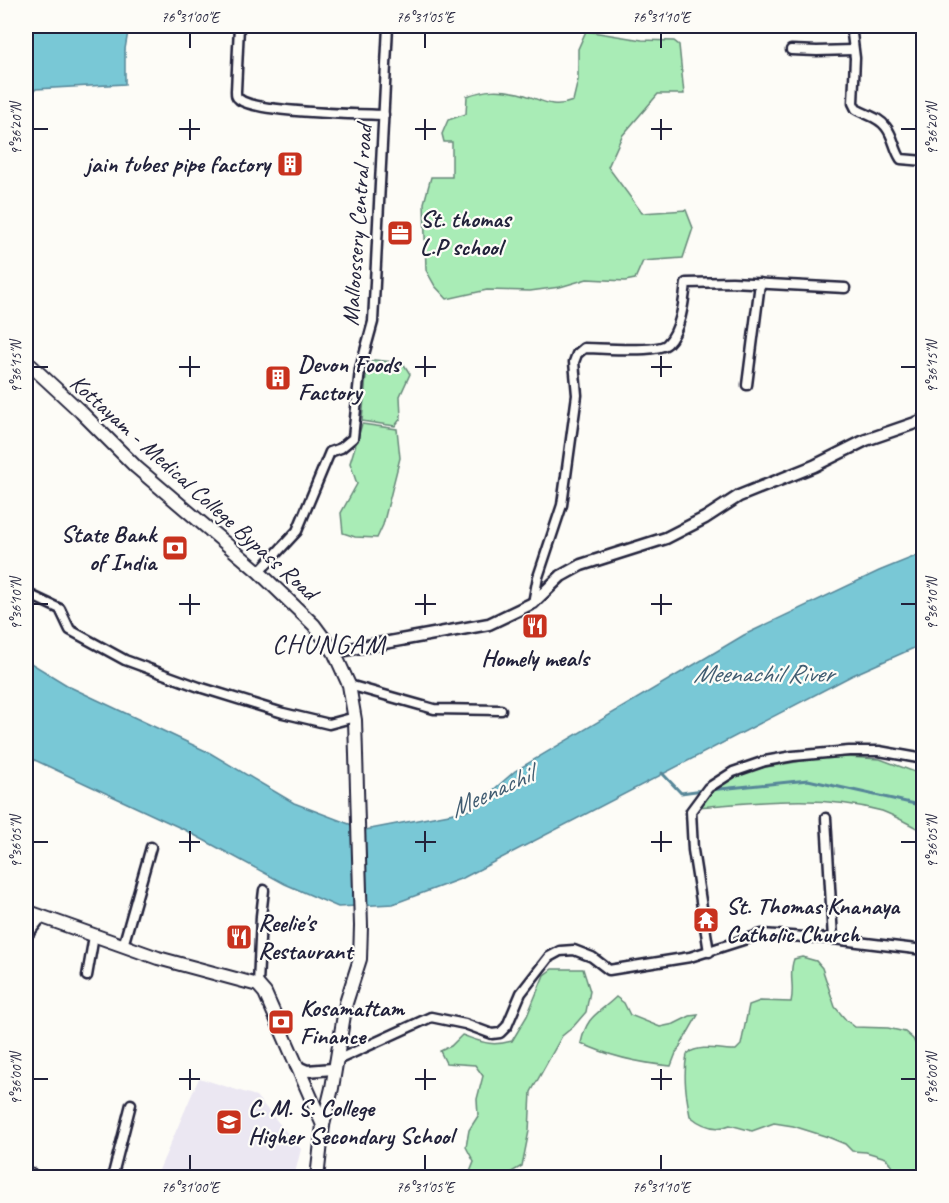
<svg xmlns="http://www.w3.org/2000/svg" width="949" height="1203" font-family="Caveat,sans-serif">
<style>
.built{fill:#ebe7f2}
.green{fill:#a9ecb6;stroke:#668778;stroke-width:1.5}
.water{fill:#79c8d6;stroke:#568698;stroke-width:1.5}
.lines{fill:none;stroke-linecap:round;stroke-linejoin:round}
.stream{stroke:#568698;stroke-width:3}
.minor-casing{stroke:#22223b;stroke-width:13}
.tertiary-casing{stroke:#22223b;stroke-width:15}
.secondary-casing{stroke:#22223b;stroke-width:16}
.minor{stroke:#fdfcf7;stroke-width:8}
.tertiary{stroke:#fdfcf7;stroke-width:10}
.secondary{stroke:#fdfcf7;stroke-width:12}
.ticks{fill:none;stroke:#22223b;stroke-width:2}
.labels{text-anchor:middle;stroke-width:4.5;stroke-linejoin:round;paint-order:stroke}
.poi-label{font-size:24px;font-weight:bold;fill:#22223b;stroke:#fdfcf7;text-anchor:start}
.street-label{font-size:24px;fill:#22223b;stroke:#fdfcf7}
.water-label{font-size:26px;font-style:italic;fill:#405c71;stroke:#fdfcf7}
.quarter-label{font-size:27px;letter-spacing:1.5px;fill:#22223b;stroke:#fdfcf7}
.neatline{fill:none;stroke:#22223b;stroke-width:2}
.ticks-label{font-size:15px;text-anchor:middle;fill:#22223b}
</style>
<rect width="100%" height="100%" fill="#fdfcf7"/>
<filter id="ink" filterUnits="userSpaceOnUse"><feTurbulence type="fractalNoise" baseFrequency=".0167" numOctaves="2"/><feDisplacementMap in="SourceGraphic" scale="12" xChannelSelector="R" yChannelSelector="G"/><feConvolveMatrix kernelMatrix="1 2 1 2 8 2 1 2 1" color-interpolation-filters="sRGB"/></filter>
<g filter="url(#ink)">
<path class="built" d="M199,1078L256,1096L301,1149L294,1177H156Z"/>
<g class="green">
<path d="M586,31L642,40L674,41L679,45L684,94H658L622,136L608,167L642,213L686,210L693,228L683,258L643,261L635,279L625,281L587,279L560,287L530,291L487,290L447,299L435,286L426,270L424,203L431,177H452V142H444L442,134L448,120L466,114L467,96C486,89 499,89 518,93C540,98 550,110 573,101L578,80V49Z"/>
<path d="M374,360L403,363L410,374L400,396L401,418L395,426L362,421L367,365Z"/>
<path d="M362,424L397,429L400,458L383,525L377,538L355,537L343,533L341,513L357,484L350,463Z"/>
<path d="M831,756L880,759L923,775V831C910,825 896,816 882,811C822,794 760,802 699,807L709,789L749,770Z"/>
<path d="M802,957L816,961L822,968L835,1007L846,1020L855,1027L888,1028L905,1032L913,1039L923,1059V1177H904L894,1169L886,1158L866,1152L852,1151L845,1144L828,1137L793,1126L774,1123L752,1131L730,1125C716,1131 702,1126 690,1116C686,1095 683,1075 687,1054C700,1044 720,1050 736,1050L741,1045L749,1005L760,1001L791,1002C795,985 788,975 794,959Z"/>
<path d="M552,969H583L590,991L586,1012L573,1027L562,1036L531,1092L529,1131L522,1166L508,1174L509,1177H468L474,1162L466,1147L469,1130L478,1116L477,1099L483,1076L475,1065L446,1063L440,1051L451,1046L462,1035C482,1042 490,1047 512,1041L527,1016L544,975Z"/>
<path d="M616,997L624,1003L630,1015L660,1027L674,1024L690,1016L698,1015L676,1053L671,1066C639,1063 610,1057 581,1043C587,1015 597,1015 616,997Z"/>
</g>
<g class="water">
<path d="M26,26H129L125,49V84L36,89L26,99Z"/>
<path d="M923,553V644L853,675L463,878L393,904L338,907L285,884L185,830L26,756V660L70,687L210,753L294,803L365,830L470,810L515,771L744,635L879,571Z"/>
</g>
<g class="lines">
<g class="stream">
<path d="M662,773L681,793L703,790"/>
<path d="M710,790L808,780L924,806"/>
</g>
<defs>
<g id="minor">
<path d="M239,26L236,91C236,95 236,97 239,99C255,113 359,114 384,115"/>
<path d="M851,26L855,58L853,103L856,109C866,115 879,117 886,127C894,137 894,149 901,159L924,161"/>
<path d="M791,50L817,51L853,50"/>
<path d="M747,385L760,283"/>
<path d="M259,572L297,531L330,452L341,448L353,438L360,369L373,322L388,26"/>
<path d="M26,593L60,609L70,630L125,660L199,687L283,713L329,724L355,717"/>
<path d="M533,603L538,577L562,505L577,395L574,362L577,354L584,348C600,348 658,353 667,344C681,331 684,300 686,283L732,282L845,288"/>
<path d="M349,685L434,709L501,710"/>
<path d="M826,818L833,939"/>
<path d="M26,937L41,918"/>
<path d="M123,946L151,847"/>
<path d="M709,952L693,850L691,811L708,788L733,772L765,761L793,756L849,751H879L924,759"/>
<path d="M87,976L94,936"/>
<path d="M258,985L261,916L264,890"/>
<path d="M335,1061L431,1017L465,1024L492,1034L500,1033L507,1026L521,993L549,957L560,951L574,950L592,957L609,970L690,957L762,934L833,939L924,950"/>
<path d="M26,1173H31L38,1178"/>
<path d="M112,1178L131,1104"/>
</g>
<g id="tertiary">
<path d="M334,652L489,624L533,603L561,576L581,565L666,538L705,518L739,496L814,466L866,440L924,420"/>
<path d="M296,1066L307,1071L333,1069"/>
</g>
<g id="secondary">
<path d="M26,361L81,412L136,467L259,572L314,625L334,652L349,685L355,720L361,926L360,959L346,1003L332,1088L323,1125L317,1178"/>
<path d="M26,911L158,958L258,985L265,993L323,1125"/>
</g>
</defs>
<use href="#minor" class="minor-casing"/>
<use href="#tertiary" class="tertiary-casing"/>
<use href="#secondary" class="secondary-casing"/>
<use href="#minor" class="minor"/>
<use href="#tertiary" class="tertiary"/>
<use href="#secondary" class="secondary"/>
</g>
</g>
<path class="ticks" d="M190,33V48M425,33V48M661,33V48M190,119V140M425,119V140M661,119V140M33,129H48M179,129H200M415,129H436M651,129H672M901,129H916M190,356V377M425,356V377M661,356V377M33,367H48M179,367H200M415,367H436M651,367H672M901,367H916M190,594V615M425,594V615M661,594V615M33,604H48M179,604H200M415,604H436M651,604H672M901,604H916M190,831V852M425,831V852M661,831V852M33,842H48M179,842H200M415,842H436M651,842H672M901,842H916M190,1069V1090M425,1069V1090M661,1069V1090M33,1079H48M179,1079H200M415,1079H436M651,1079H672M901,1079H916M190,1155V1170M425,1155V1170M661,1155V1170"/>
<defs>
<symbol id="building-square" viewBox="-11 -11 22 22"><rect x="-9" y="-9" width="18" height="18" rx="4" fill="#c8321e" stroke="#fdfcf7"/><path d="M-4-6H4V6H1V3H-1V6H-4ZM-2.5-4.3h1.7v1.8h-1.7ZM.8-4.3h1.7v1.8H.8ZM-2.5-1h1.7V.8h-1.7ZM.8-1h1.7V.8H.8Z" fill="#fff"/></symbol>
<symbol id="office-square" viewBox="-11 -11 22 22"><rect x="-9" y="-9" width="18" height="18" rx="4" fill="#c8321e" stroke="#fdfcf7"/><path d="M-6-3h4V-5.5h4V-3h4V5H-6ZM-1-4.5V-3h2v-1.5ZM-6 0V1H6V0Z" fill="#fff"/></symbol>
<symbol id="bank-square" viewBox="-11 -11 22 22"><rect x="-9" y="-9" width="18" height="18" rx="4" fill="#c8321e" stroke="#fdfcf7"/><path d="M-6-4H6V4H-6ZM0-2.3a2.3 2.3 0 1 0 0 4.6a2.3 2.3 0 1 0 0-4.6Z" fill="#fff"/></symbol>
<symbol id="restaurant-square" viewBox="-11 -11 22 22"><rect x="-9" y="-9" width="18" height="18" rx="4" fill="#c8321e" stroke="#fdfcf7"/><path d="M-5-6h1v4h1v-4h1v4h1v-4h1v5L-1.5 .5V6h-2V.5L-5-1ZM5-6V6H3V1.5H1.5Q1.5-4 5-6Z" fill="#fff"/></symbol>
<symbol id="temple-square" viewBox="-11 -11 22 22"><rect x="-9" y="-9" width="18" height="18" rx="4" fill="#c8321e" stroke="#fdfcf7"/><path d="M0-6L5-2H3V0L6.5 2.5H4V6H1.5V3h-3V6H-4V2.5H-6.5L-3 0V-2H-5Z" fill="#fff"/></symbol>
<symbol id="school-square" viewBox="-11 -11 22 22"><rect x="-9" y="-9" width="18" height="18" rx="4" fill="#c8321e" stroke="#fdfcf7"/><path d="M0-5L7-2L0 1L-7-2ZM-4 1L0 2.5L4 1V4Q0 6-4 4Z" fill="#fff"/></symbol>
</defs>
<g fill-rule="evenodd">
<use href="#building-square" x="275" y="149" width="30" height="30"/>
<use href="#office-square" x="385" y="218" width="30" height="30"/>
<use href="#building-square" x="263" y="363" width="30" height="30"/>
<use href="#bank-square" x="160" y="533" width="30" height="30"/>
<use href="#restaurant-square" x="520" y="611" width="30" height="30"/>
<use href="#temple-square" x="691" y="905" width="30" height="30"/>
<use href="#restaurant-square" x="224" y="922" width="30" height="30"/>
<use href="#bank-square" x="266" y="1007" width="30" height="30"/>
<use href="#school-square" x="214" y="1107" width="30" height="30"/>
</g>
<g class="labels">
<g class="poi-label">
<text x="270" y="172" text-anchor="end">jain tubes pipe factory</text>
<text x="420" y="227">St. thomas<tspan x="420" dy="28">L.P school</tspan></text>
<text x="298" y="372">Devon Foods<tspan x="298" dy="28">Factory</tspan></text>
<text x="156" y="542" text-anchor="end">State Bank<tspan x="156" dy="28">of India</tspan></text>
<text x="535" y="666" text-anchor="middle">Homely meals</text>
<text x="726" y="914">St. Thomas Knanaya<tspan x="726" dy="28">Catholic Church</tspan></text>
<text x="258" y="931">Reelie's<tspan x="258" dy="28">Restaurant</tspan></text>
<text x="300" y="1016">Kosamattam<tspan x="300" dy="28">Finance</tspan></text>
<text x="248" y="1116">C. M. S. College<tspan x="248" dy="28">Higher Secondary School</tspan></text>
</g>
<g class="street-label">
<text transform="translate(357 225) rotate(-86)" y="8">Malloossery Central road</text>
<text transform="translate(194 487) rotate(42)" y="8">Kottayam - Medical College Bypass Road</text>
</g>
<g class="water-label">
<text x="763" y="682">Meenachil River</text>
<text transform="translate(491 791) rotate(-25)" y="9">Meenachil</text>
</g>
<g class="quarter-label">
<text x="329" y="653">CHUNGAM</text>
</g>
</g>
<rect width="949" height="1203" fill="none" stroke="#fdfcf7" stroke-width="66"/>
<rect x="33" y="33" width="883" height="1137" class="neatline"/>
<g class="ticks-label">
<text x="190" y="22">76°31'00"E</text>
<text x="425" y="22">76°31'05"E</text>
<text x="661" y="22">76°31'10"E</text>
<text transform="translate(16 129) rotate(-90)" y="5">9°36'20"N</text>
<text transform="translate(932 129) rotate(-90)" y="5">9°36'20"N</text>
<text transform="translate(16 367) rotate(-90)" y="5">9°36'15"N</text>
<text transform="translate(932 367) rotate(-90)" y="5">9°36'15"N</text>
<text transform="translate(16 604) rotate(-90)" y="5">9°36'10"N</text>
<text transform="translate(932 604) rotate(-90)" y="5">9°36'10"N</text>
<text transform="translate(16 842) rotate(-90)" y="5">9°36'05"N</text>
<text transform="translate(932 842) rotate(-90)" y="5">9°36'05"N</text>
<text transform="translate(16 1079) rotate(-90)" y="5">9°36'00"N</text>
<text transform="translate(932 1079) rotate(-90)" y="5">9°36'00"N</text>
<text x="190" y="1192">76°31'00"E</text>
<text x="425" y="1192">76°31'05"E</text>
<text x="661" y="1192">76°31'10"E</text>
</g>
</svg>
